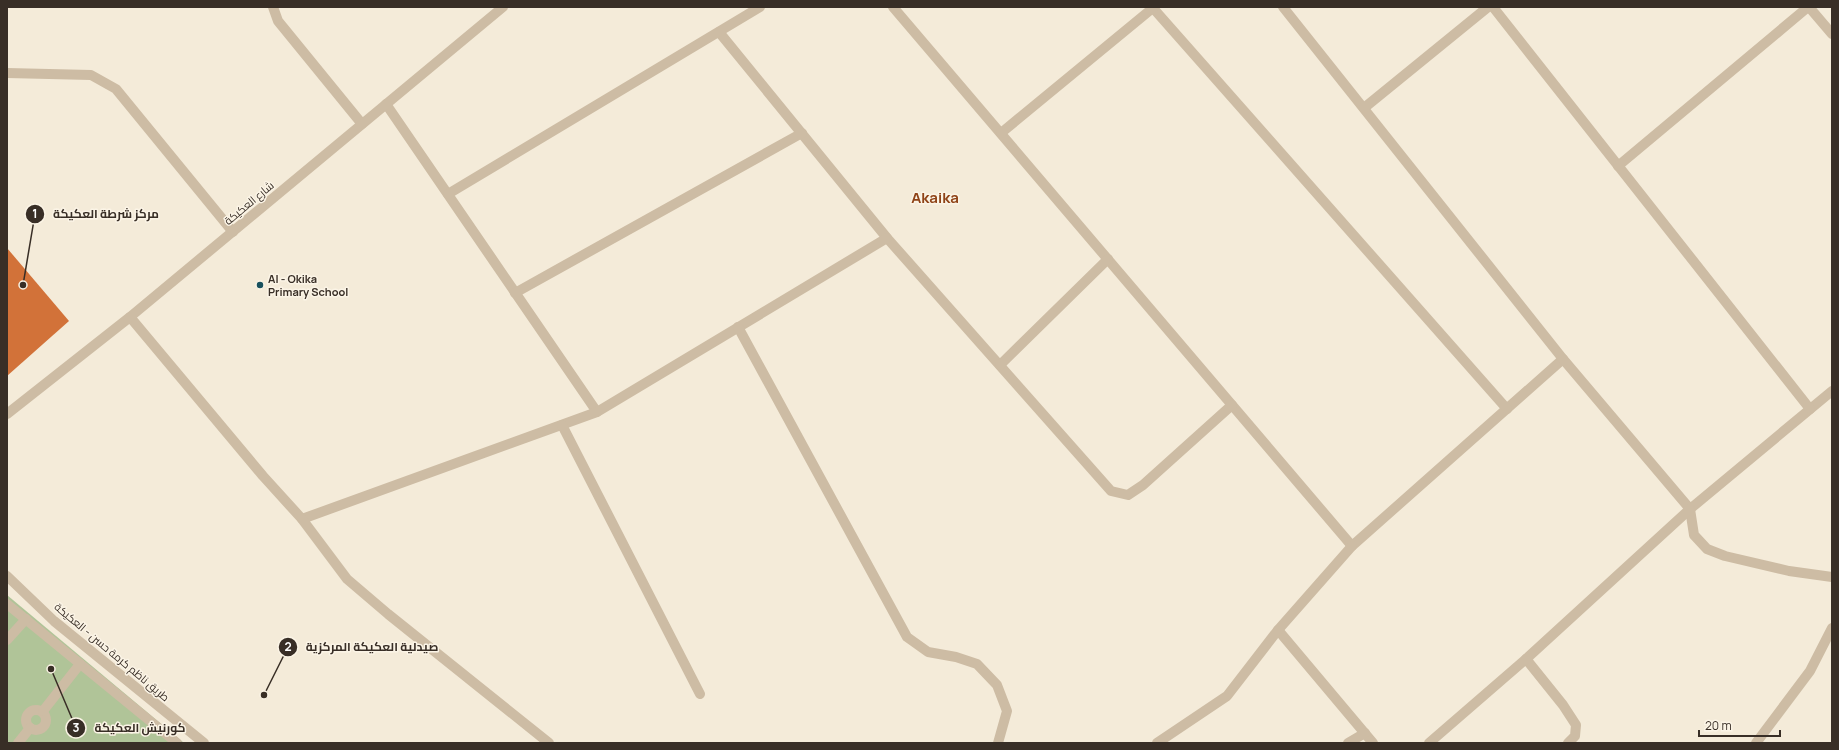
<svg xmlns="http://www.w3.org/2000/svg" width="1839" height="750" font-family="Manrope,Cairo,sans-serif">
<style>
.green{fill:#b0c498}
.building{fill:#d27239}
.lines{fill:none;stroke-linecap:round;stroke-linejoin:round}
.pedestrian{stroke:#cdbca4;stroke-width:10}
.minor{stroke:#cdbca4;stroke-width:10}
.tertiary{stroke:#cdbca4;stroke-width:10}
.poi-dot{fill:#18505d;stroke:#fbf4e6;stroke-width:1.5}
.labels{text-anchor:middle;stroke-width:3;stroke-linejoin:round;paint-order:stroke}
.street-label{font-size:11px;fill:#382e26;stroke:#fbf4e6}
.poi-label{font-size:11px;font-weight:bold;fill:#382e26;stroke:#fbf4e6;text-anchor:start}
.district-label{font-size:15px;font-weight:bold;fill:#8f4317;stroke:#fbf4e6}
.leader{fill:none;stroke:#382e26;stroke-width:1.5}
.callout-dot{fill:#382e26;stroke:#fbf4e6;stroke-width:1.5}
.mark-label{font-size:12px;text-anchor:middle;font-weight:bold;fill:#fff}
.callout-label{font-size:12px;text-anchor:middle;font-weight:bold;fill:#382e26;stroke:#fbf4e6;stroke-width:3;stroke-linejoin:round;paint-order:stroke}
</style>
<rect width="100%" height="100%" fill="#f4ebd9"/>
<path class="green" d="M7,595L184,743H7Z"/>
<path class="building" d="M7,248L69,321L7,376Z"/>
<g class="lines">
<g class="pedestrian">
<path d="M7,604L177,743"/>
<path d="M7,640L26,619"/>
<circle cx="36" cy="720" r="10"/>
<path d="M43,711L80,664"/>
<path d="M18,743L30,728"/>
</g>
<g class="minor">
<path d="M273,7L278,21L362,124"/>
<path d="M893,7L1352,546L1563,359"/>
<path d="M1283,7L1563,359L1690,509L1832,391"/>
<path d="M1493,7L1810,409"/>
<path d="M1153,8L1507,409"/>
<path d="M719,32L887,238L1111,491L1128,495L1143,485L1232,405"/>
<path d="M7,73L91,75L116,89L233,232"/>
<path d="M386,104L597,412"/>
<path d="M1364,108L1488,7"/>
<path d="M1001,133L1154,7"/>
<path d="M1618,166L1808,7"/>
<path d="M448,194L760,7"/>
<path d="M515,293L802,133"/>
<path d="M130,317L263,476L302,519L597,412L887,238"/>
<path d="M738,327L907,637L928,652L956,657L977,664L997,685L1007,711L998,743"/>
<path d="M1000,365L1108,259"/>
<path d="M562,425L700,694"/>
<path d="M1690,509L1694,535L1707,549L1725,556L1789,571L1832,577"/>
<path d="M302,519L347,579L388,614L549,743"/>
<path d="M1278,630L1373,743"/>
<path d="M1526,659L1563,705L1576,725L1575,736L1568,743"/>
<path d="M1157,743L1227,696L1278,630L1352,546"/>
<path d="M1348,743L1365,733"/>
<path d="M1429,743L1526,659L1690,509"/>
<path d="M1756,743L1810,671L1832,628"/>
</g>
<g class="tertiary">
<path d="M1809,7L1832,34"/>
<path d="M7,414L130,317L503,7"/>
<path d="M7,576L54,621L204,743"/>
</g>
</g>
<circle class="poi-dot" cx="260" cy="285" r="4"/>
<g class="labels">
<g class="street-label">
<text transform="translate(249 203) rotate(-40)" y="4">شارع العكيكة</text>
<text transform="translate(112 652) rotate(40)" y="4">طريق ناظم كرمة حسن - العكيكة</text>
</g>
<g class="poi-label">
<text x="268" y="283">Al - Okika<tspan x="268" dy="13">Primary School</tspan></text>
</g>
<g class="district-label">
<text x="935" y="203">Akaika</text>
</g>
</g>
<path class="leader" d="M23 285L35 214M264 695L288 647M51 669L76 728"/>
<g class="callout-dot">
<circle cx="23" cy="285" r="4"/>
<circle cx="264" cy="695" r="4"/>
<circle cx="51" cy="669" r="4"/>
<circle cx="35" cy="214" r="10"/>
<circle cx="288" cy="647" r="10"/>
<circle cx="76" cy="728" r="10"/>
</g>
<g class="mark-label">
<text x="35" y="218">1</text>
<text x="288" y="651">2</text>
<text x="76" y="732">3</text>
</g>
<g class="callout-label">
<text x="106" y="218">مركز شرطة العكيكة</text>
<text x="372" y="651">صيدلية العكيكة المركزية</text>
<text x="140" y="732">كورنيش العكيكة</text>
</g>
<rect width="1839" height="750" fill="none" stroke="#382e26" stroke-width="16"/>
<path d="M1699 730v6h81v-6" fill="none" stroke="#382e26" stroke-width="2"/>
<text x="1705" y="730" font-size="12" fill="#382e26" stroke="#fbf4e6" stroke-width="3" paint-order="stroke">20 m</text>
</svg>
